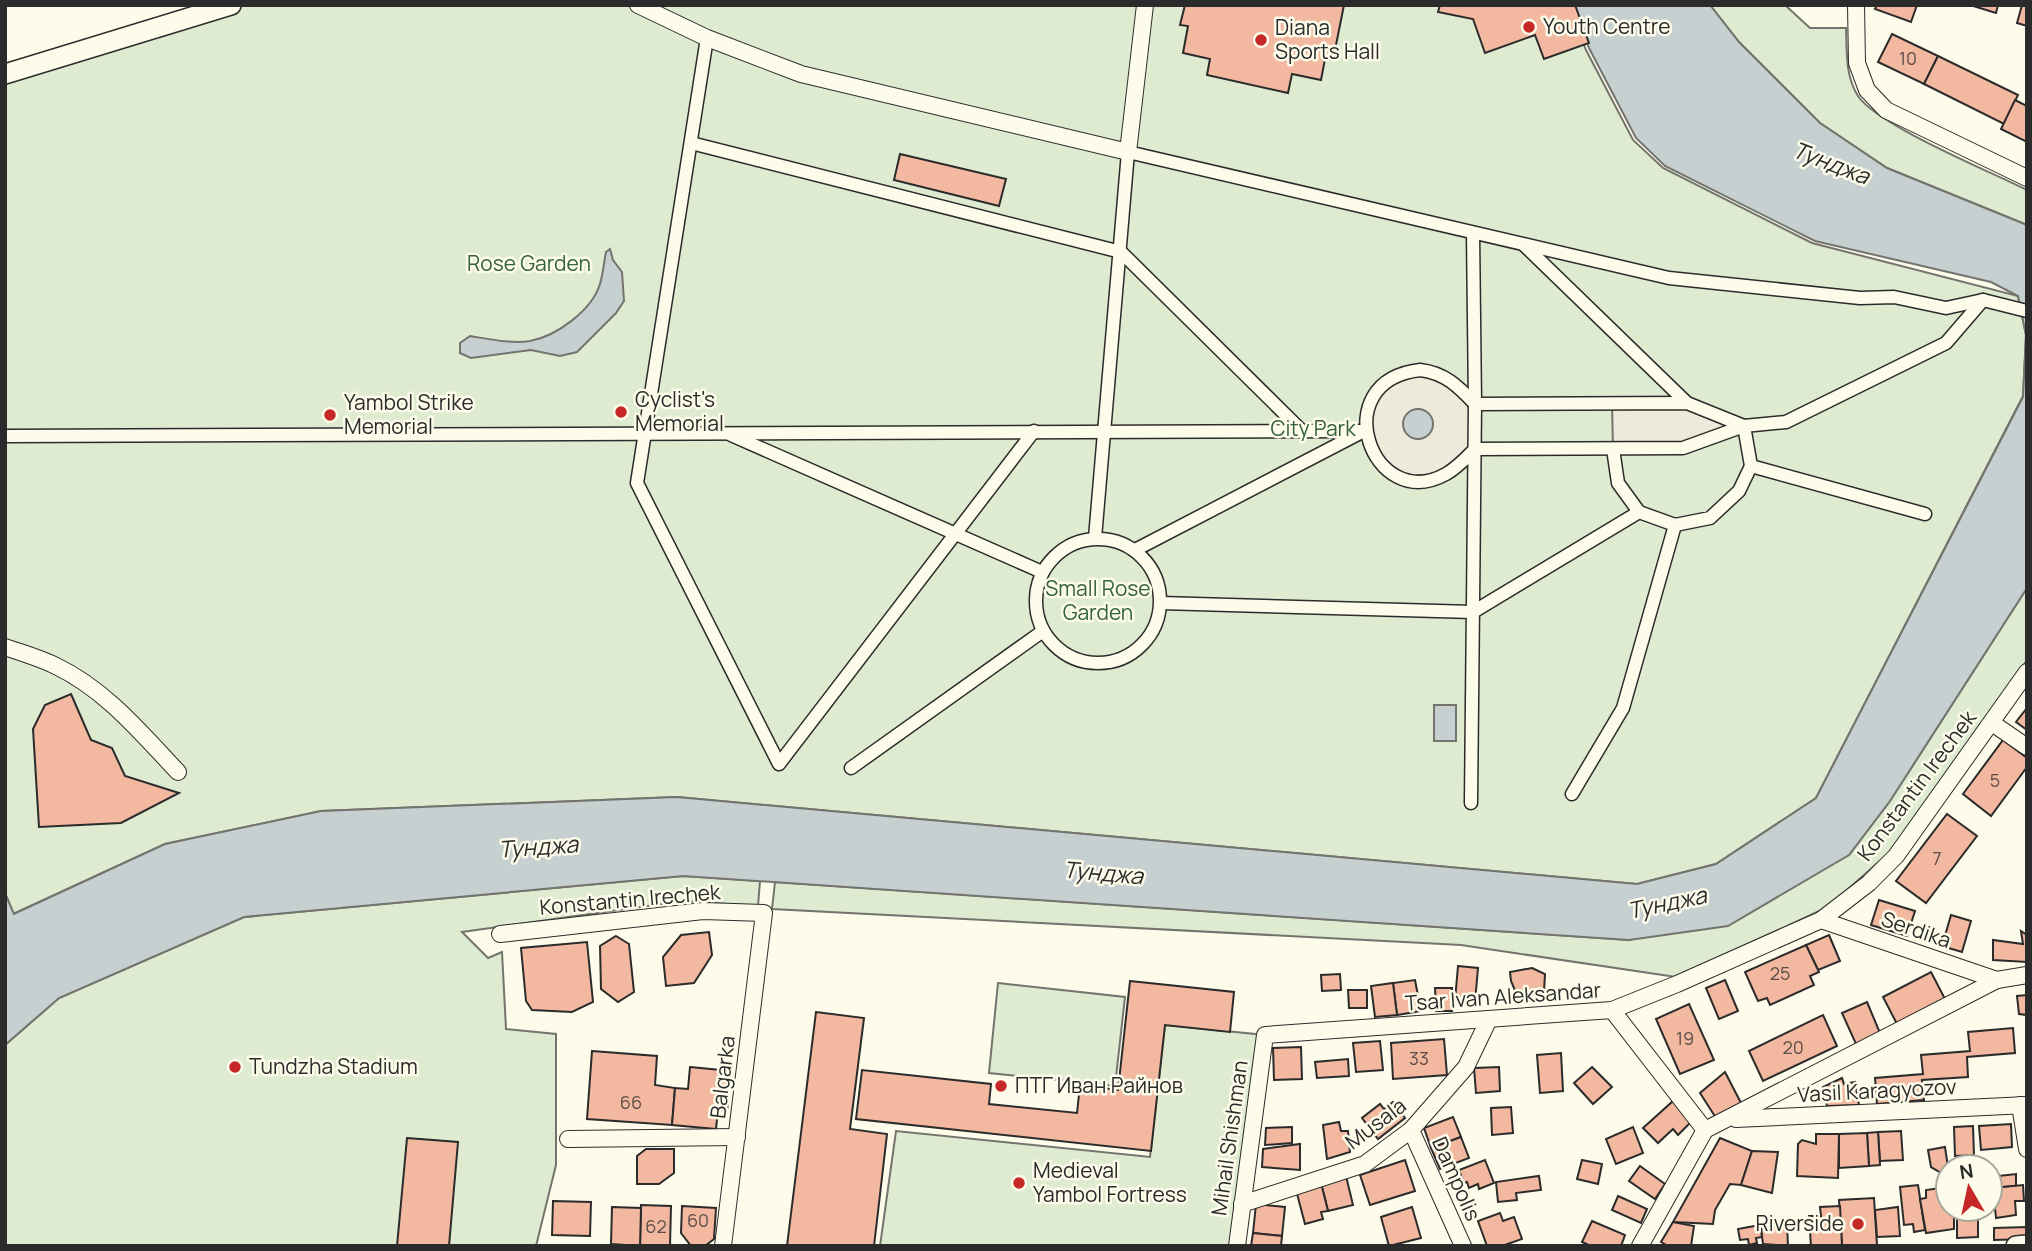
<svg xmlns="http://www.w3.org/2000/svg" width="2032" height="1251" font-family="Manrope,sans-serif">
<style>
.green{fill:#deebd1;stroke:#74746e;stroke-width:2}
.parking{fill:#eceadb;stroke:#74746e;stroke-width:2}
.water{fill:#c7d0d0;stroke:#74746e;stroke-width:2}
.building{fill:#f2b8a0;stroke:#2b2b2b;stroke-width:2}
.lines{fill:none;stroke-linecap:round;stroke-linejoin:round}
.pedestrian-casing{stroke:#2b2b2b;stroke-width:15}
.minor-casing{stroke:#2b2b2b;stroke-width:18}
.tertiary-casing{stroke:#2b2b2b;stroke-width:22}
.pedestrian{stroke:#fdfbea;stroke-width:12}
.minor{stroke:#fdfbea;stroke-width:16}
.tertiary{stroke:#fdfbea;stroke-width:19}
.poi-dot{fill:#c62828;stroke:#fdfbea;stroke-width:2.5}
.labels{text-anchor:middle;stroke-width:5;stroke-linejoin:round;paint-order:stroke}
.number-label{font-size:18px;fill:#5d4e48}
.poi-label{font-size:21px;fill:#2b2b2b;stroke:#fdfbea;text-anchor:start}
.park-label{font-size:21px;fill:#34623c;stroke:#fdfbea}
.street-label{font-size:21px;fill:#2b2b2b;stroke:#fdfbea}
.water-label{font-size:23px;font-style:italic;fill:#2b2b2b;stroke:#fdfbea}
</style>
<rect width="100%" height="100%" fill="#fdfbea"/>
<g class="green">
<path d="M231,5H1569L1586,50L1633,140L1663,168L1812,243L2018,296L2026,335L2023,396L1816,798L1716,864L1637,884L677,797L321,811L165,844L13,914L5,893V74Z"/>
<path d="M1710,5H1785L1810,28H1846C1847,51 1845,76 1858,96C1877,125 1991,172 2027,190V225L1887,168L1820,123L1739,42Z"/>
<path d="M2027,588V660L1892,850L1828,907L1676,977L1461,945L772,909L775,882L1629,940L1849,855L1890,801Z"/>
<path d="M683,876L760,881L758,906L683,901L462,932L488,958L502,952L506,1029L556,1034V1165L536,1246H5V1045L59,998L244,917Z"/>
<path d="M998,983L1125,997L1115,1086L989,1073Z"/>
<path d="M1165,1025L1265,1035L1237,1246H880L896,1131L1150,1157Z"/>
</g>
<g class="parking">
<path d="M1432,372L1475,404V449L1447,474L1401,477L1367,442L1374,395L1382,385Z"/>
<path d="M1612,402L1687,403L1744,426L1683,448L1613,449Z"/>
</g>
<g class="water">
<path d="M1573,5H1710L1739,42L1820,123L1887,168L2027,225V588L1890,801L1849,855L1728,926L1629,940L683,876L244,917L59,998L5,1045V893L14,914L165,844L321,811L677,797L1637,884L1716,864L1816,798L2023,397L2026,335L2018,296L1991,282L1815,241L1665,166L1636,138L1589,48Z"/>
<path d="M610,249L613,260L622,272L624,301L616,313L577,352L560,356L531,350L471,358L460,353V343L470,336C489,339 511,344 530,341C557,336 592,310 600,284C603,274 604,262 606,252Z"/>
<circle cx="1418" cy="424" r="15"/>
<rect x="1434" y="705" width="22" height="36"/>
</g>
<g class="building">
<path d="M1185,5H1344L1333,60L1325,59L1321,80L1292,74L1288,93L1207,75L1210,59L1183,53L1188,26L1180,25Z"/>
<path d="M1440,5H1575L1589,43L1544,59L1535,35L1485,53L1473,19L1438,12Z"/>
<path d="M1877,5H1917L1911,22L1875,9Z"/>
<path d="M1970,5H1998L1996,13Z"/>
<path d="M2022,5H2027V26L2017,23Z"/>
<path d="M1892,34L1938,56L1924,84L1878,62Z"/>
<path d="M1938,56L2018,95L2004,124L1924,84Z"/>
<path d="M2015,100L2027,106V142L2001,129Z"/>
<path d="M900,154L1006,179L999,206L894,180Z"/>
<path d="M71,694L91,740L112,748L125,776L179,793L121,823L39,827L33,729L45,705Z"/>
<path d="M2027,708V730L2016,722Z"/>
<path d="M2003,740L2027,758V767L1991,816L1963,794Z"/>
<path d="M1947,814L1977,836L1926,903L1896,881Z"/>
<path d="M1879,900L1915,911L1907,936L1871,925Z"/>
<path d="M1951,915L1971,921L1962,952L1942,946Z"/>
<path d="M2021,931L2027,935V962L1993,960V940L2023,944Z"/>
<path d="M709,932L712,955L694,983L666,986L663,957L681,935Z"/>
<path d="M1829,935L1840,961L1818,970L1806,945Z"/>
<path d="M616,936L629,944L634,992L618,1002L601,989L600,946Z"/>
<path d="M587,942L593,1002L572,1012L532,1010L526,1001L521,948Z"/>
<path d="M1806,945L1819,972L1810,976L1814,985L1770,1005L1767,998L1758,1001L1745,972Z"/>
<path d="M1458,966L1478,968L1475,1002L1455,1000Z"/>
<path d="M1532,968L1545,974L1544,992L1528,996L1516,993L1511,981L1510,972Z"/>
<path d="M1931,972L1945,999L1897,1024L1883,997Z"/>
<path d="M1340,974L1341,990L1322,991L1321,975Z"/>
<path d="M1415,980L1421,1011L1397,1015L1393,983Z"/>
<path d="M1725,980L1738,1011L1719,1019L1706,988Z"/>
<path d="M1130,981L1234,992L1230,1032L1165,1025L1151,1151L856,1119L862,1070L991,1084L989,1104L1077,1113L1080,1085L1118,1090Z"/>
<path d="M1393,983L1397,1015L1375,1017L1371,986Z"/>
<path d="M1435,988H1452V1011H1436Z"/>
<path d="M1348,990H1367V1008H1349Z"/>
<path d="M2027,995V1015L2019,1014L2017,996Z"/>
<path d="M1867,1002L1880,1033L1856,1044L1842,1013Z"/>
<path d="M1689,1004L1714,1060L1680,1074L1656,1019Z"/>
<path d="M816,1012L864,1018L850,1129L887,1134L874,1246H787Z"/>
<path d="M1823,1015L1837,1046L1763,1081L1749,1051Z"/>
<path d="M2013,1028L2015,1053L1967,1057L1968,1077L1922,1080L1924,1100L1877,1104L1875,1078L1923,1074L1921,1055L1970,1051L1968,1032Z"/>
<path d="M1444,1039L1447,1075L1393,1079L1391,1043Z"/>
<path d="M1380,1041L1383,1070L1356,1072L1353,1043Z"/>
<path d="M1301,1047L1302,1079L1274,1080L1273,1048Z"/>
<path d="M592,1051L657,1056L655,1085L675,1088L672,1125L587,1119Z"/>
<path d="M1561,1053L1563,1091L1540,1093L1537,1055Z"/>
<path d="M1348,1059L1349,1076L1317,1078L1315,1062Z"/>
<path d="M690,1067L731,1071L727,1111L718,1110L716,1129L672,1125L675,1088L688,1089Z"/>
<path d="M1499,1067L1500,1091L1476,1093L1474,1068Z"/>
<path d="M1592,1067L1612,1087L1593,1104L1574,1083Z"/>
<path d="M1725,1072L1741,1103L1716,1118L1700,1093Z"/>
<path d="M1842,1078L1844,1084L1855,1082L1859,1105L1827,1106L1823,1087Z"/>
<path d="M1673,1101L1692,1121L1678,1135L1673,1129L1658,1143L1643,1128Z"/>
<path d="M1393,1102L1405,1118L1378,1139L1362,1118L1380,1104L1384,1109Z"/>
<path d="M1511,1107L1513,1133L1492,1135L1491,1108Z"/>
<path d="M1453,1117L1461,1137L1431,1148L1424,1128Z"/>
<path d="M1339,1122L1341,1131H1348L1350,1152L1327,1159L1323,1125Z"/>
<path d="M2011,1124L2012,1147L1981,1150L1979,1126Z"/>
<path d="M1973,1126L1974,1155L1955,1156L1954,1127Z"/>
<path d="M1292,1127V1143L1265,1145L1266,1128Z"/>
<path d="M1633,1127L1643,1153L1616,1164L1606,1139Z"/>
<path d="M1901,1131L1903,1160L1880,1161L1878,1132Z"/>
<path d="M1878,1132L1880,1165L1869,1166L1867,1133Z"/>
<path d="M1867,1133L1869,1166L1839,1168V1134Z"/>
<path d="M1816,1134H1839L1838,1178L1797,1176L1798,1144L1802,1140L1816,1144Z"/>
<path d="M1461,1137L1469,1158L1440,1169L1431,1148Z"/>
<path d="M407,1138L458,1142L449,1246H397Z"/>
<path d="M1720,1138L1752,1151L1741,1185L1730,1184L1715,1210L1713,1224L1673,1222Z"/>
<path d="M1300,1144V1170L1262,1167L1263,1149Z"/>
<path d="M1945,1147L1948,1167V1174H1943L1931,1167L1928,1150Z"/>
<path d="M646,1149H674V1173L659,1184H637V1156Z"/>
<path d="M1752,1151L1778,1152L1772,1193L1741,1185Z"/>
<path d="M1405,1160L1415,1191L1370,1205L1360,1175Z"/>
<path d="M1485,1160L1494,1183L1479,1189L1478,1184L1469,1188L1467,1182L1464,1183L1459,1170Z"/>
<path d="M1582,1160L1602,1164L1598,1184L1577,1179Z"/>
<path d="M1640,1166L1665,1184L1655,1199L1629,1181Z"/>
<path d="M2016,1174V1186L1990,1188V1177Z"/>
<path d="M1346,1176L1353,1205L1328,1211L1321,1183Z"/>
<path d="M1539,1176L1541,1190L1516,1193L1517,1200L1498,1202L1496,1182Z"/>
<path d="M1321,1183L1328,1211L1321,1212L1323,1219L1305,1224L1296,1190Z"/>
<path d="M1918,1185L1925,1230L1914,1232L1913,1224L1904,1225L1900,1187Z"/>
<path d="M2023,1185L2024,1201H2015L2016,1215L1996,1218L1993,1188Z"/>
<path d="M1948,1187V1209H1954V1229L1926,1233L1920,1199L1926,1198V1190Z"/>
<path d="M1618,1196L1647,1209L1641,1223L1612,1210Z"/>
<path d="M1874,1198L1877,1245L1842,1246L1839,1200Z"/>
<path d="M553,1201L591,1202L590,1236L552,1235Z"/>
<path d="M1256,1204L1285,1207L1282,1236L1253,1233Z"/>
<path d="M641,1205L671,1206L670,1246H640Z"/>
<path d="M682,1206L716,1208L714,1239L705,1246H691L681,1233Z"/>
<path d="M1840,1206L1842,1246H1811L1809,1216H1821L1820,1207Z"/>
<path d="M612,1207L641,1208L640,1246L611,1244Z"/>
<path d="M1412,1207L1421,1238L1389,1246L1381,1217Z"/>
<path d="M1898,1207L1900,1236L1877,1237L1875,1210Z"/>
<path d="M1500,1213L1503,1221L1514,1217L1522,1239L1502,1246H1487L1478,1221Z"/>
<path d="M1957,1216H1978V1237L1957,1238Z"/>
<path d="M1592,1221L1625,1235L1621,1246H1591L1582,1242Z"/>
<path d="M1673,1222L1694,1226L1691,1246H1668L1661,1242Z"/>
<path d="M1787,1224L1788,1246L1763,1244L1761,1229Z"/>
<path d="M1760,1225L1762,1237L1756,1238L1757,1243L1749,1245L1748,1239L1740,1240L1738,1229Z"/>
<path d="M2027,1227V1239L1994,1240V1228Z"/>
<path d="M1253,1233L1282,1236L1281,1246H1251Z"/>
</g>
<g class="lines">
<defs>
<g id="pedestrian">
<path d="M707,38L637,483L779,764L1034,431"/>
<path d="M691,143L1121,252L1301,430"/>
<path d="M1524,245L1687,403"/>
<path d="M1420,370C1445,373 1458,386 1475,404L1687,403L1744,426L1683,448L1475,449C1466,458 1457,468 1446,474C1372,515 1324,381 1420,370Z"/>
<path d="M731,435L1042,572"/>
<path d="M5,436L1365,431"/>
<path d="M1613,449L1618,483L1639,512L1675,525L1710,518L1739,491L1751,466L1744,426L1786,422L1946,343L1983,300"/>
<path d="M1751,466L1925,514"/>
<path d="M1095,538L1128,152L1669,278L1860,298L1894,297L1946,308L1983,300L2027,311"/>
<circle cx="1098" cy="601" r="62"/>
<path d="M1135,550L1362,432"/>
<path d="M1161,603L1473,612L1639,512"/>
<path d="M851,768L1043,631"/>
<path d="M1572,794L1623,708L1675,525"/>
<path d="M1471,803L1475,404L1473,233"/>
</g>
<g id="minor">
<path d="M638,5L707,38L801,74L1128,152L1145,5"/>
<path d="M1856,5L1857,63L1867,90L1886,110L2027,178"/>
<path d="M5,647C22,653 40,658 56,666C106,690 141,733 178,772"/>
<path d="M1992,723L2027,747"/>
<path d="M1821,920L1997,980"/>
<path d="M500,934L703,911L764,913L723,1246"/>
<path d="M1612,1010L1677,984L1821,920L1869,883L1896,856L2027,672"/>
<path d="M2020,1105L2027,1149"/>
<path d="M1736,1119L2027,1105"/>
<path d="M1411,1130L1463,1246"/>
<path d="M568,1139L737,1137"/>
<path d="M1242,1204L1365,1164L1411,1130L1466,1067L1489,1019"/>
<path d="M1237,1246L1265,1035L1612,1010L1705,1130L1997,980L2027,975"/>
<path d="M1640,1246L1705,1130"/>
</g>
<g id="tertiary">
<path d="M5,74L231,5"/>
<path d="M2016,1246L2027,1245"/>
</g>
</defs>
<use href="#pedestrian" class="pedestrian-casing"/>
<use href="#minor" class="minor-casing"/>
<use href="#tertiary" class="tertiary-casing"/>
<use href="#pedestrian" class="pedestrian"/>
<use href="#minor" class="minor"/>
<use href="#tertiary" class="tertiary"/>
</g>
<g class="poi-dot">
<circle cx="1529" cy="27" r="7"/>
<circle cx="1261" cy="40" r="7"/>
<circle cx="621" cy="412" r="7"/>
<circle cx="330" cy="415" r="7"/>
<circle cx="235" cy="1067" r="7"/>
<circle cx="1001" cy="1086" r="7"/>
<circle cx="1019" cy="1183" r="7"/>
<circle cx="1858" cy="1224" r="7"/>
</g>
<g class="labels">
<g class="number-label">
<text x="1908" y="65">10</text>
<text x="1995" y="787">5</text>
<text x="1937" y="865">7</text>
<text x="1780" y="980">25</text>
<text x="1685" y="1045">19</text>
<text x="1793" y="1054">20</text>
<text x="1419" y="1065">33</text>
<text x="631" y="1109">66</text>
<text x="698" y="1227">60</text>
<text x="656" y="1233">62</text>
</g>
<g class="poi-label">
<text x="1543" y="34">Youth Centre</text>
<text x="1275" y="35">Diana<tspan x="1275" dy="24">Sports Hall</tspan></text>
<text x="635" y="407">Cyclist's<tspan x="635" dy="24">Memorial</tspan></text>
<text x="344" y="410">Yambol Strike<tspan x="344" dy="24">Memorial</tspan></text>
<text x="249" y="1074">Tundzha Stadium</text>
<text x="1015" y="1093">ПТГ Иван Райнов</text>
<text x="1033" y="1178">Medieval<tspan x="1033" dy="24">Yambol Fortress</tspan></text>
<text x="1844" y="1231" text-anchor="end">Riverside</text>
</g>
<g class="park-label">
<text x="529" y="271">Rose Garden</text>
<text x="1313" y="436">City Park</text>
<text x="1098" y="596">Small Rose<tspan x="1098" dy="24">Garden</tspan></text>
</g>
<g class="street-label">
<text transform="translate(1917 786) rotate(-53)" y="7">Konstantin Irechek</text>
<text transform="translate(630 900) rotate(-5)" y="7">Konstantin Irechek</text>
<text transform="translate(1916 930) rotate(19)" y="7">Serdika</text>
<text transform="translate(1503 997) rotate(-4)" y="7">Tsar Ivan Aleksandar</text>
<text transform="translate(723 1077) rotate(-83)" y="7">Balgarka</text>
<text transform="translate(1877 1091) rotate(-3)" y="7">Vasil Karagyozov</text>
<text transform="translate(1376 1124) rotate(-37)" y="7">Musala</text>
<text transform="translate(1230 1138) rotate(-82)" y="7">Mihail Shishman</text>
<text transform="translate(1456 1179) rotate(66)" y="7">Dampolis</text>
</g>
<g class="water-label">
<text transform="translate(1831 163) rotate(21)" y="8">Тунджа</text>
<text transform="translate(538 847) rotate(-4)" y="8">Тунджа</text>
<text transform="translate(1103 873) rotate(5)" y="8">Тунджа</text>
<text transform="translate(1667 903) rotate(-12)" y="8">Тунджа</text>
</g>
</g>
<rect width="2032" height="1251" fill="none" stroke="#2b2b2b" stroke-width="14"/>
<g transform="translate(1969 1188) rotate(351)"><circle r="33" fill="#fdfbea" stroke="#a9a89e" stroke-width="2"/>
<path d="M0-5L12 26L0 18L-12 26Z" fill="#c62828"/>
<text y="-10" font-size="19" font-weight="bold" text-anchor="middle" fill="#2b2b2b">N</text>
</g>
</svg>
